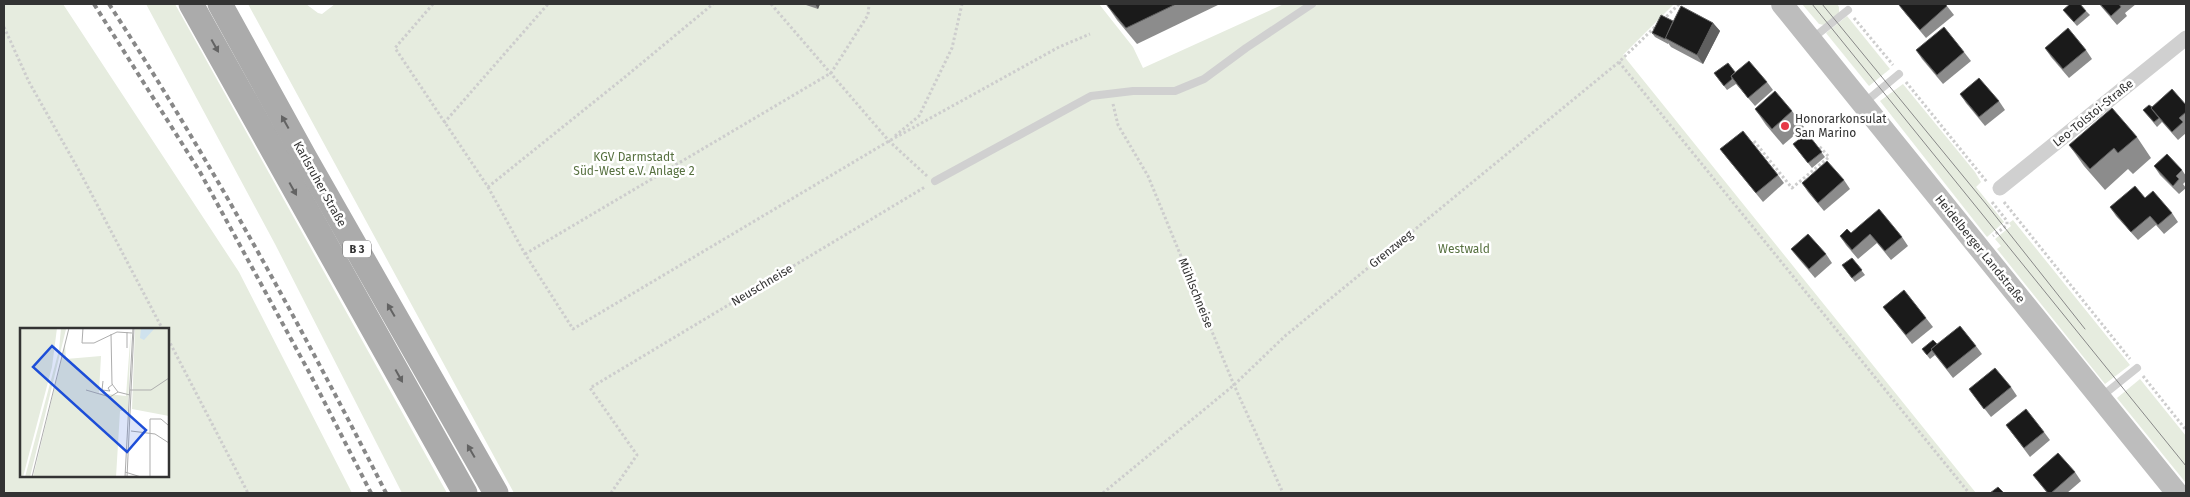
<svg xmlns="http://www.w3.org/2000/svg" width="2190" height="497" font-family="'Fira Sans',sans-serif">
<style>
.green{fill:#e6ecdf;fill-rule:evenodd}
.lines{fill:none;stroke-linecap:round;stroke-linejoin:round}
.path{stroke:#cdcdcd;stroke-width:3;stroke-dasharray:2.5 2.5;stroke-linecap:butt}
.lane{stroke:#d0d0d0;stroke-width:8}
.street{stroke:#d0d0d0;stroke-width:15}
.secondary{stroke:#bdbdbd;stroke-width:22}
.primary{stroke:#ababab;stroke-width:25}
.tram{stroke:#888;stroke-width:1}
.rail{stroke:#888;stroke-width:4;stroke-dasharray:5 4;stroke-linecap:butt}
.wall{fill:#8c8c8c}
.shaded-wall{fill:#5f5f5f}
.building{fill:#1a1a1a;stroke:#5f5f5f}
.oneway{fill:#636363}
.poi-dot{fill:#e63946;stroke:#fff;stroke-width:2}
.labels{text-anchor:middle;stroke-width:5;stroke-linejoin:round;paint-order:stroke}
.shield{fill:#fff;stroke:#707070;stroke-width:1}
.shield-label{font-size:11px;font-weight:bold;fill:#333}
.street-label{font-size:12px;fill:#333;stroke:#fff}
.poi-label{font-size:12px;fill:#333;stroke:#fff;text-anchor:start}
.park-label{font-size:12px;fill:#56703f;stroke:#fff}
.inset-road{fill:none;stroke:#adadad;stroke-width:1}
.view{fill:#1d4ed8;fill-opacity:0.15;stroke:#1d4ed8;stroke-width:2.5}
.inset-edge{fill:none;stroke:#333;stroke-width:2.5}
</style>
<rect width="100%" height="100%" fill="#fff"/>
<g class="green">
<path d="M4,4H63L239,272L352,493H4ZM21,330H168V476H21Z"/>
<path d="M146,4H175L447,493H402L275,244Z"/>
<path d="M248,4H306L318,13L322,14L335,4H1099L1133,47L1143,68L1284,4H1674L1623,55L1976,493H514Z"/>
<path d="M1802,4H1837L1839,7V13L1824,25L1819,24Z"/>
<path d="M1847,16L1890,69L1869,86L1826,33Z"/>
<path d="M1903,84L1975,172L1981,182L1976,187L2004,222L1987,237L1880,101Z"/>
<path d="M2013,220L2130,365L2105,384L1997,249L2001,246L1995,239L2011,226L2009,223Z"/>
<path d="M2140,379L2186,436V483L2117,398Z"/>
</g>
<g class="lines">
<g class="path">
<path d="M433,4L395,48L488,187L625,77L713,4"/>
<path d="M771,4L889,141L927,176"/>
<path d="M1854,18L1893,65"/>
<path d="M1663,20L1679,4"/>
<path d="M4,27L29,82L81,174L163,330"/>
<path d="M1619,62L1969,493"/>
<path d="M1906,82L1987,182"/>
<path d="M1113,104L1118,125L1148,176L1234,385L1283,493"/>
<path d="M444,123L548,4"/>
<path d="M895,136L919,116L952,48L962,4"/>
<path d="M1754,141L1792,188L1829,157L1819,146"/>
<path d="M488,187L525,254L573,329L889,141L1059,47L1090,34"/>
<path d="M1992,202L2007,221V225L1993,236"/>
<path d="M2004,202L2130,359"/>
<path d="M525,254L831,73L868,15L869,4"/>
<path d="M168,339L248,493"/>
<path d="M2143,376L2186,430"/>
<path d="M611,493L637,455L590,388L925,187"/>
<path d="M1103,493L1234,385L1285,336L1619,62L1656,26"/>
</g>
<g class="lane">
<path d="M1813,38L1848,10"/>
<path d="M1864,103L1899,74"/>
<path d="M935,181L1091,96L1133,91H1175L1204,79L1246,48L1312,4"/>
<path d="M2102,396L2137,368"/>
</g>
<path class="street" d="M2000,188L2186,38"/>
<path class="secondary" d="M1782,4L2177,493"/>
<g class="primary">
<path d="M191,4L465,493"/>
<path d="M220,4L305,158L496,493"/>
</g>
<g class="tram">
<path d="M1812,4L2186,466"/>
<path d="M1822,4L1986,204L2085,329"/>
</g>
<g class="rail">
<path d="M94,4L200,172L309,372L371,493"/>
<path d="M109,4C211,161 301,326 386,493"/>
</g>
</g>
<g class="wall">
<path d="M803,4H820L818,9Z"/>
<path d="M1106,4H1220L1137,44L1117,20Z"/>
<path d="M2099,4H2136L2125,13L2127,16L2117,25Z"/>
<path d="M1899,5L1947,6L1954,15L1926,38L1905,13Z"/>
<path d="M2063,10L2086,11L2090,15L2077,26Z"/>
<path d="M1673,21L1713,23L1720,31L1703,64L1671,47L1668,43V44L1655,37L1652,33Z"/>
<path d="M2045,48L2086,50L2092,59L2069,78L2051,57Z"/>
<path d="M1916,50L1964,52L1971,61L1943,84L1922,59Z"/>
<path d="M1735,72L1767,82L1773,90L1755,106L1736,84L1727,90L1714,73Z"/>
<path d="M1960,94L1999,101L2005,110L1985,126L1966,103Z"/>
<path d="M2186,105V133L2178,140L2162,122L2157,127L2143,110L2152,107Z"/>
<path d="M1755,109L1792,111L1804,127L1783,145L1766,125Z"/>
<path d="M1807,133L1825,157L1812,168L1793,144Z"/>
<path d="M2137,137L2151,158L2133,174L2128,169L2105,190L2084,166L2069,145Z"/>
<path d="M1720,149L1778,175L1784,183L1763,202L1727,158Z"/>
<path d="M2154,166L2182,170L2186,176V181L2183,184L2186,188L2179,194L2160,175Z"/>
<path d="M1844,180L1850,189L1824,211L1808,192L1802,183Z"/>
<path d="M2145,198L2172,213L2178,222L2164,234L2156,225L2138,240L2116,216L2110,207Z"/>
<path d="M1851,233L1902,237L1908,246L1891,260L1877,243L1858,259L1846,245L1840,236Z"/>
<path d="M1791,249L1826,254L1832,263L1815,278L1798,258Z"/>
<path d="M1852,258L1865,275L1855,282L1842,265Z"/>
<path d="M1883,307L1926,318L1933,327L1912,344Z"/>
<path d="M1937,344L1976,346L1982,354L1953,378L1935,355L1930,359L1922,349Z"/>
<path d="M2011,387L2017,396L1991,417L1969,389Z"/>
<path d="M2006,425L2044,432L2050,440L2030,457Z"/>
<path d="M2075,472L2081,481L2067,493H2047L2033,475Z"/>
</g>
<g class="shaded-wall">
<path d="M815,4H820L818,9Z"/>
<path d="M1713,23L1720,31L1703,64L1697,55Z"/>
</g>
<g class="building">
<path d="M1106,4H1176L1126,28Z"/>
<path d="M1900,4H1945L1947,6L1920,30L1899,5Z"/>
<path d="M2070,4H2080L2086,11L2074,22L2063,10Z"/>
<path d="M2100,4H2119L2121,7L2111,16Z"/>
<path d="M1681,6L1713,23L1697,55L1665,38Z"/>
<path d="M1661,15L1673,21L1665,39L1652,33Z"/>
<path d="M1944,27L1964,52L1937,75L1916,50Z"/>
<path d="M2068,28L2086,50L2063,69L2045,48Z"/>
<path d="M1749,61L1767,82L1748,98L1731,76Z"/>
<path d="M1728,63L1735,72L1731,76L1732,79L1724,86L1714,73Z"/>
<path d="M1979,78L1999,101L1979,117L1960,94Z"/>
<path d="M2172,89L2186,105V112L2179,118L2183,122L2172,132L2151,108Z"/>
<path d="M1775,91L1792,111L1772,129L1755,109Z"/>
<path d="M2149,105L2152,107L2151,108L2154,112L2159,118L2154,122L2143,110Z"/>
<path d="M2112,108L2137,137L2118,153L2114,148L2090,169L2069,145Z"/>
<path d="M1743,131L1778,175L1756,193L1720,149Z"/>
<path d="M1807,133L1822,152L1808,163L1793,144Z"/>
<path d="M2167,154L2182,170L2176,176L2179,179L2173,186L2154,166Z"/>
<path d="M1827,161L1844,180L1818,203L1802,183Z"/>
<path d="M2135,186L2145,198L2153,191L2172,213L2158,225L2150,216L2131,232L2110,207Z"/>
<path d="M1879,209L1902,237L1885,251L1870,234L1852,250L1840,236L1847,229L1851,233Z"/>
<path d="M1808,234L1826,254L1809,269L1791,249Z"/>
<path d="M1852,258L1862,270L1852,278L1842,265Z"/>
<path d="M1904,290L1926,318L1906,335L1883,307Z"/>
<path d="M1960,326L1976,346L1947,369L1931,349Z"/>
<path d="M1933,340L1937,344L1931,349L1932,350L1927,355L1922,349Z"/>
<path d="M1995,368L2011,387L1984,409L1969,389Z"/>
<path d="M2026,409L2044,432L2024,448L2006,425Z"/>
<path d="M2058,453L2075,472L2051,493H2048L2033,475Z"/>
<path d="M1998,487L2004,493H1990Z"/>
</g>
<defs><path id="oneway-solid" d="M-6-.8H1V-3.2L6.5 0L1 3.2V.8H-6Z" transform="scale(1.25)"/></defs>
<g class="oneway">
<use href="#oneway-solid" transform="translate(215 46) rotate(61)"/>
<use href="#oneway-solid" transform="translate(285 122) rotate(-119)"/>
<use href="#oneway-solid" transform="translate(293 189) rotate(61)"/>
<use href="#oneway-solid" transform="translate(391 310) rotate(-120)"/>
<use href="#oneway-solid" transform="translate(399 376) rotate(61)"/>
<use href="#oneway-solid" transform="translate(471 451) rotate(-120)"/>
</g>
<circle class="poi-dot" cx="1785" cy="126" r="5"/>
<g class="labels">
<rect class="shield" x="343" y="240.5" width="28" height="17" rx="4"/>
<g class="shield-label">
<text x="357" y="253">B 3</text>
</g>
<g class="street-label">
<text transform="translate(2093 113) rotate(-39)" y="4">Leo-Tolstoi-Straße</text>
<text transform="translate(320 184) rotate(61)" y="4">Karlsruher Straße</text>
<text transform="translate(1391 249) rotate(-39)" y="4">Grenzweg</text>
<text transform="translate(1980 249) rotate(51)" y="4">Heidelberger Landstraße</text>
<text transform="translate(762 285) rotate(-31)" y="4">Neuschneise</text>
<text transform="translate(1196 293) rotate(68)" y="4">Mühlschneise</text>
</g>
<g class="poi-label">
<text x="1795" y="123">Honorarkonsulat<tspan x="1795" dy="14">San Marino</tspan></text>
</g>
<g class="park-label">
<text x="634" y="161">KGV Darmstadt<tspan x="634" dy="14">Süd-West e.V. Anlage 2</tspan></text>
<text x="1464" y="253">Westwald</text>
</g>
</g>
<g transform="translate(20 328)">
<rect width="149" height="149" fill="#fff"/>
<path d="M37,0L32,39L3,149H0V1ZM41,0L46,1L10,149H5L39,22ZM111,0L108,83H100L96,149H13L45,17L46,31L81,28L79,65L106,68ZM115,0H149V88L112,81Z" fill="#e6ecdf"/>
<path d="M121,0H135L124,12L120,10Z" fill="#cfe2ee"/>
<path class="inset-road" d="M63,0L62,15H74L97,4L112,5M91,6L92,56L98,64L110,67M107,20V4M83,53L82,62L90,63L88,60L93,56M66,62L90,69L98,64M110,62H131L149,50M111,103L135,106L149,115M105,144L121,149M12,149L49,0M105,149L113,0M107,149L114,0M130,149V91H141L148,97"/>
<path class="view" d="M32,18L126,102L107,124L13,39Z"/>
<rect width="149" height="149" class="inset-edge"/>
</g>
<rect width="2190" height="497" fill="none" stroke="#333333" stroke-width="10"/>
</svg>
